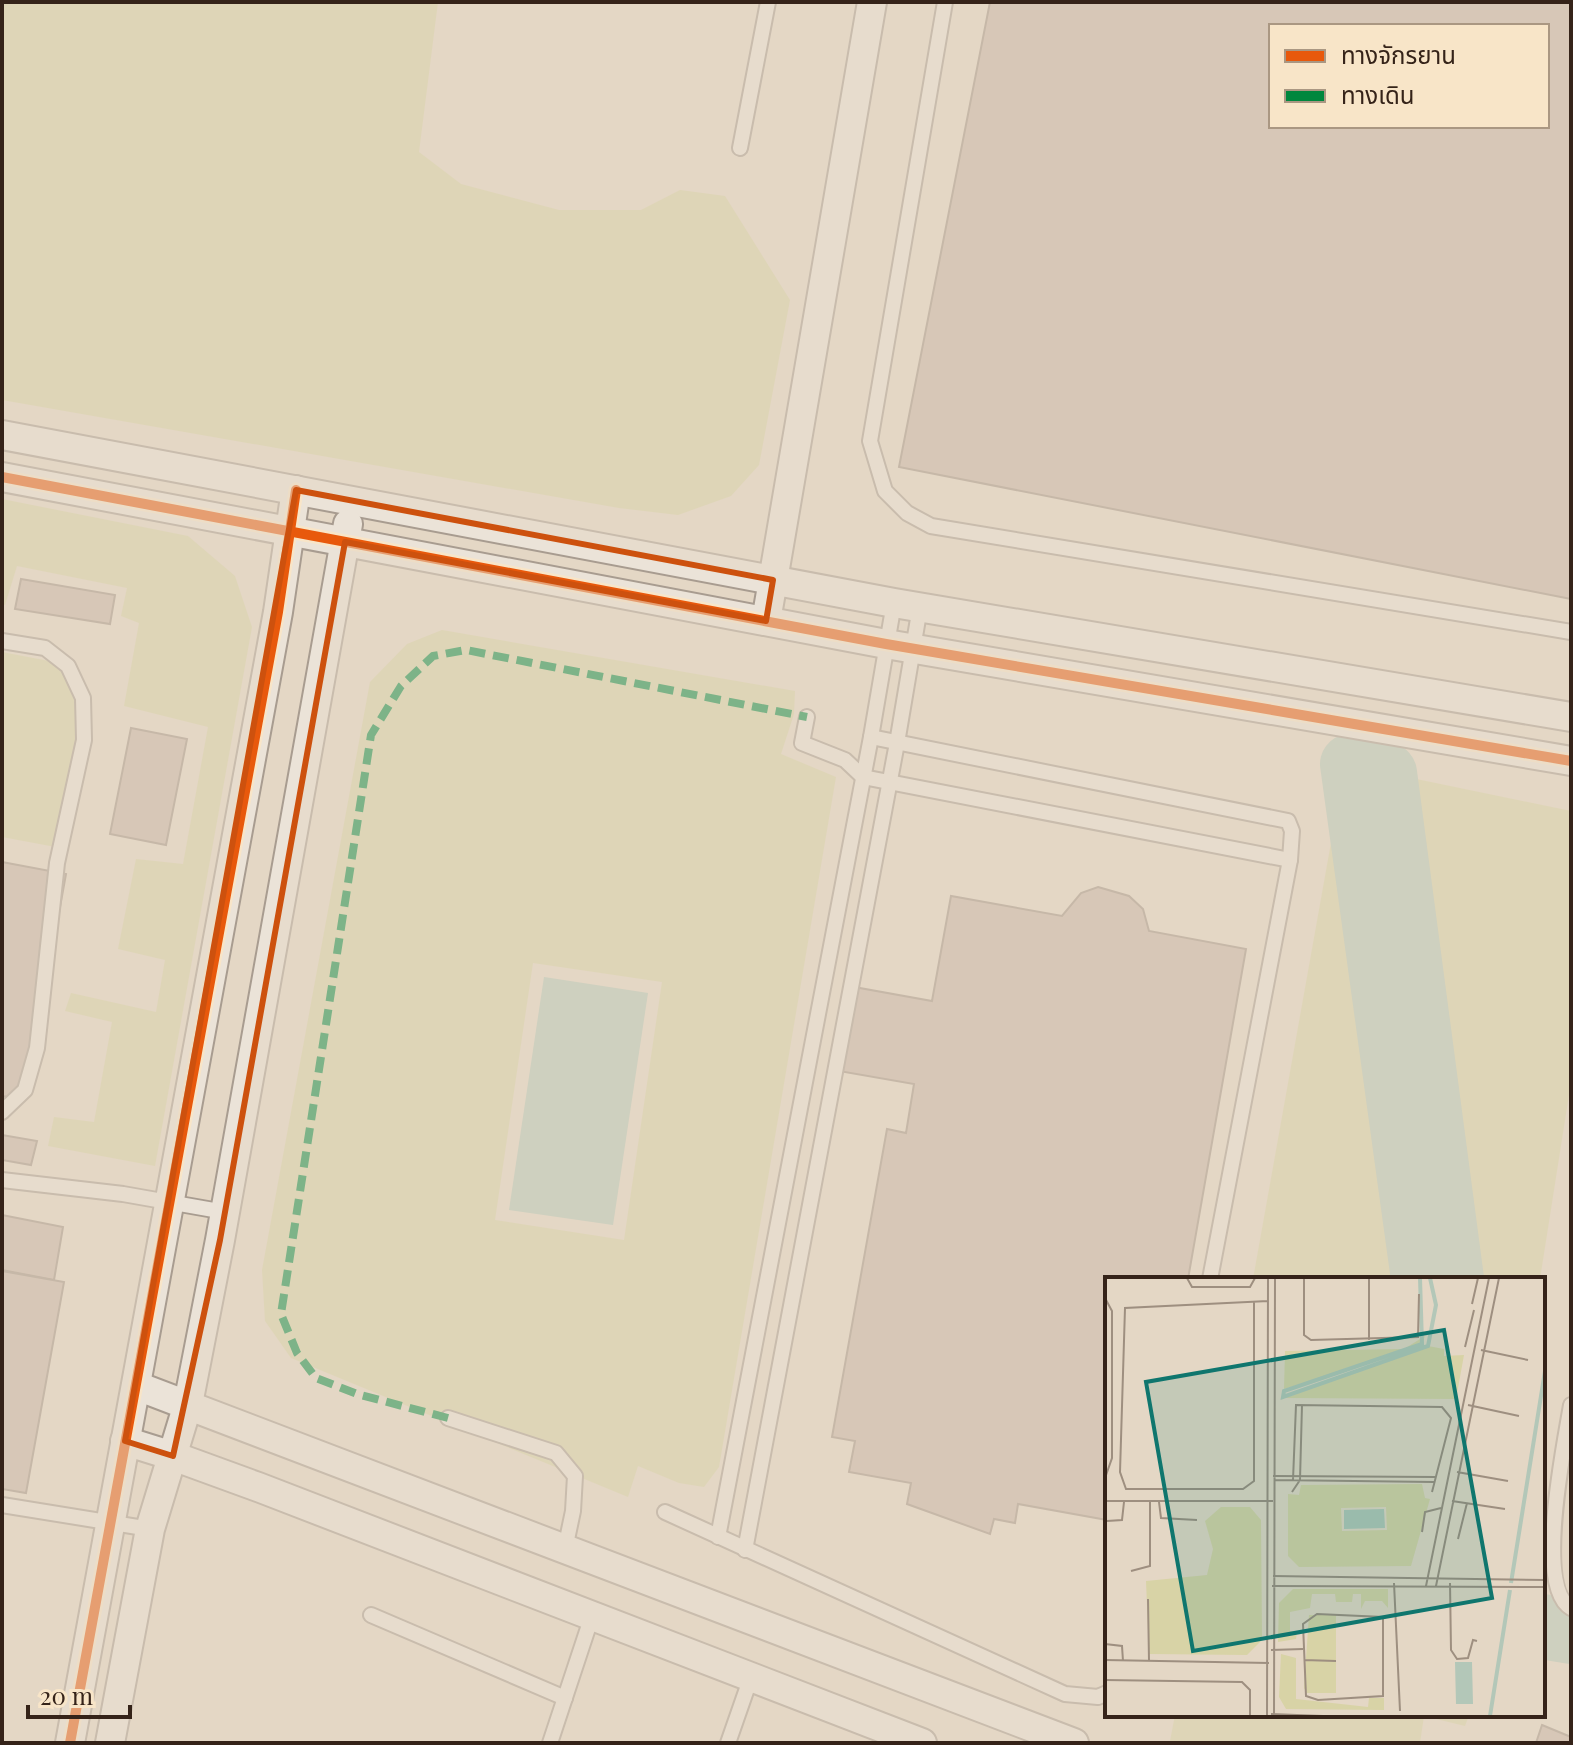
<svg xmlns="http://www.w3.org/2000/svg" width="1573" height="1745" font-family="'Playfair Display','Noto Sans Thai',serif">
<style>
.green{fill:#d8d3a6;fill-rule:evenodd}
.water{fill:#b3c7b8}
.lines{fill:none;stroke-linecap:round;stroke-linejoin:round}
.river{stroke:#b3c7b8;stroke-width:60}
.building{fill:#c8b4a6;stroke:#a39285;stroke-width:2;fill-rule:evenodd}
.lane-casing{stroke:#a89c90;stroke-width:18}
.street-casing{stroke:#a89c90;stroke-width:32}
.lane{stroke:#ebe3d8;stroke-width:14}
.street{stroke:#ebe3d8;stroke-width:28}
.quiet{stroke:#00873e;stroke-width:8;stroke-dasharray:16 8;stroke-linecap:butt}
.cycleway-casing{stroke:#f8e5c8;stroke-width:15}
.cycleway{stroke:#e8590c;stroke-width:10}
.marked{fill:none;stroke:#cd510e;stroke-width:6;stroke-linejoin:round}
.inset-river{fill:none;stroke:#b3c7b8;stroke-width:4}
.inset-road{fill:none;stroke:#9e8f80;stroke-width:2}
.view{fill:#0f766e;fill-opacity:0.15;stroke:#0f766e;stroke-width:4}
.inset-edge{fill:none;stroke:#352319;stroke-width:4}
</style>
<rect width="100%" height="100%" fill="#e4d7c5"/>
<g class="green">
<path d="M2,2H438L419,152L461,184L559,210H641L680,190L725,196L790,300L759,465L731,496L678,515L619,508L2,400Z"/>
<path d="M2,499L188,536L235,576L252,627L155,1166L48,1146L54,1117L94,1122L112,1022L65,1011L71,993L156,1012L165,960L118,949L136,859L183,864L208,727L124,706L139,623L121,616L127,588L17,566L5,605L2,604Z"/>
<path d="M442,630L795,691L794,714L781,754L836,777L719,1467L704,1487L679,1483L638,1466L628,1497L291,1358L265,1321L262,1270L370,682L407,644ZM533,963L662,982L624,1240L495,1220Z"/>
<path d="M2,652L75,666L88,691L61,848L2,837Z"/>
<path d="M1344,770L1417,1279H1253Z"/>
<path d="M1397,775L1571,811V1082L1540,1279H1455Z"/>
<path d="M1175,1715H1469L1465,1726L1424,1716L1420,1743H1174L1170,1741Z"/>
</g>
<path class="water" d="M544,977L648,993L613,1225L509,1210Z"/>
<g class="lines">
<g class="river">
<path d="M1421,1279L1350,764L1387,773L1454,1279"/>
<path d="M1543,1624L1553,1631L1571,1634"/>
</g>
</g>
<g class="building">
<path d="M990,2H1571V599L899,467ZM1271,26H1547V126H1271Z"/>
<path d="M21,579L115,595L110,624L15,609Z"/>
<path d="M131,728L187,739L166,845L110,834Z"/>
<path d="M2,862L66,874L25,1100L2,1096Z"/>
<path d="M1098,887L1129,896L1143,909L1149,931L1246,949L1188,1279H1107V1520L1018,1504L1015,1523L994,1519L990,1534L907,1504L911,1483L849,1472L855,1441L832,1437L887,1129L906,1133L914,1084L839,1071L854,987L932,1001L951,896L1062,916L1081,893Z"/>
<path d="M2,1135L37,1141L31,1165L2,1160Z"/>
<path d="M2,1215L63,1227L54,1280L2,1270Z"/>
<path d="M2,1271L64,1282L26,1493L2,1489Z"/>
<path d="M1542,1725L1571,1737V1743H1536Z"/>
</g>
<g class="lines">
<defs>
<g id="lane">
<path d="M945,2L870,441L885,491L907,513L931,526L1571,632"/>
<path d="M740,148L768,2"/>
<path d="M2,641L45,648L68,666L83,698L84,740L57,863L37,1048L25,1090L2,1112"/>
<path d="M807,717L802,743L845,760L863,777L1290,860"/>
<path d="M871,737L1288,821L1292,831L1290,860L1210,1279"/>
<path d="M2,1180L123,1194L225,1212"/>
<path d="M1571,1405C1565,1442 1534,1588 1571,1608"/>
<path d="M448,1418L556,1453L575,1476L573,1511L565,1549"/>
<path d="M2,1505L150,1529"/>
<path d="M665,1512L1065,1694L1098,1697L1107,1693"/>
<path d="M718,1537L871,737L894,603"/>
<path d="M745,1550L897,743L920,607"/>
<path d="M371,1615L565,1698"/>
<path d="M550,1743L592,1616"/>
<path d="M728,1743L751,1677"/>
</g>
<g id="street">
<path d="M2,435L894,603L1571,717"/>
<path d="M2,477L886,644L1571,761"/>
<path d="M766,621L872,2"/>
<path d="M137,1386L1074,1743"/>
<path d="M125,1441L173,1456L258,1487L922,1743"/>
<path d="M70,1743L278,612L296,490"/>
<path d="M110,1743L150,1529L188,1404L220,1240L348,524"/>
</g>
</defs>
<use href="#lane" class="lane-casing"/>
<use href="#street" class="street-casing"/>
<use href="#lane" class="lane"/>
<use href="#street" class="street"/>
<path class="quiet" d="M448,1418L357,1394L316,1378L297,1353L281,1314L371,735L401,686L433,656L466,650L807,717"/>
<defs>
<g id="cycleway">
<path d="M2,477L886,644L1571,761"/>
<path d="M70,1743L278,612L296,490"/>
</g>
</defs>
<use href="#cycleway" class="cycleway-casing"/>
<use href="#cycleway" class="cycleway"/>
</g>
<path d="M0 0H1573V1745H0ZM296,490L773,580L766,621L345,542L220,1240L173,1456L125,1441Z" fill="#e4d7c5" fill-opacity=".55" fill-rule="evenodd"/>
<path class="marked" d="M296,490L773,580L766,621L345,542L220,1240L173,1456L125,1441Z"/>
<g transform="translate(1105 1277)">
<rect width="440" height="440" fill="#e4d7c5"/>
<path d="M320,59L317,67L305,74L179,112L180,74L299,72ZM323,69L339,72V79L359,78L351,122L180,121ZM317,207L320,221L325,222L306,289L194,290L183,279V217L194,218L196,208ZM281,230L282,253L237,254L236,231ZM116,230H145L156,243L157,363L142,378L44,377L41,304L102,298L108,272L100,244ZM188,312H283V331L277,324H260L256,332V317H248L247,325H231L230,317H207L205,331L185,335V354L192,355L191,362L173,365L174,326ZM204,338H231V416H202L199,411ZM176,377L191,381V422L263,430L264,421H279V433L181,432L174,420Z" fill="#d8d3a6" fill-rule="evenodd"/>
<path d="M279,232L280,251L239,252V233ZM350,385H367L368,427H351Z" fill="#b3c7b8"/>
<path class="inset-river" d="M315,1L317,67L179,114L178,120L323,69L331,28L325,1M406,306L440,94M385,439L405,313"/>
<path class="inset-road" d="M82,1L87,10H145L150,1M199,1V58L206,63L313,60L314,17M0,21L7,34V181L0,201M149,25V204L138,212H21L15,195L20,31L163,24M367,27L373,1M264,63V1M360,70L369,33M376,73L423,83M363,128L414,139M352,195L403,204M168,199L331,200M169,203L329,205M188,203L191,128L337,130L346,141L327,215M187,215L195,203L197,128M0,224H168M347,224L400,232M54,225L56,241L92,243M2,244L17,243L19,225M317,255L320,235L336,231M353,262L362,226M26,294L45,289V225M168,299L440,303M289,306L295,434M345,306L346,373L352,382L363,381L368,363L372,364M167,309L440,310M321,309L384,1M331,309L394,1M43,322L44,384M212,337L278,340V419L213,423L201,419L198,347ZM0,367L17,369L18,384M166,373L198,372M0,383L164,386M199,383L231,384M0,403L137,405L145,413V439M166,437L218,439M162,439L163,1M169,439L170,1"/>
<path class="view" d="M339,53L387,321L88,374L41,105Z"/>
<rect width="440" height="440" class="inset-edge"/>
</g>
<rect width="1573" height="1745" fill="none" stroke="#352319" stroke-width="8"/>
<rect x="1269" y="24" width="280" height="104" fill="#f8e5c8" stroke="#aa9782" stroke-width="2"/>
<rect x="1285" y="50" width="40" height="12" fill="#e8590c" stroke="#aa9782" stroke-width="2"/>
<text x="1341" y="64" font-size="24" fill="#352319">ทางจักรยาน</text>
<rect x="1285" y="90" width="40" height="12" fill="#00873e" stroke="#aa9782" stroke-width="2"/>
<text x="1341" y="104" font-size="24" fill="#352319">ทางเดิน</text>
<path d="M28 1705v12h102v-12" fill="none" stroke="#352319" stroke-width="4"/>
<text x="40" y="1705" font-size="24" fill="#352319" stroke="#f8e5c8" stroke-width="6" paint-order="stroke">20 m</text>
</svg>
